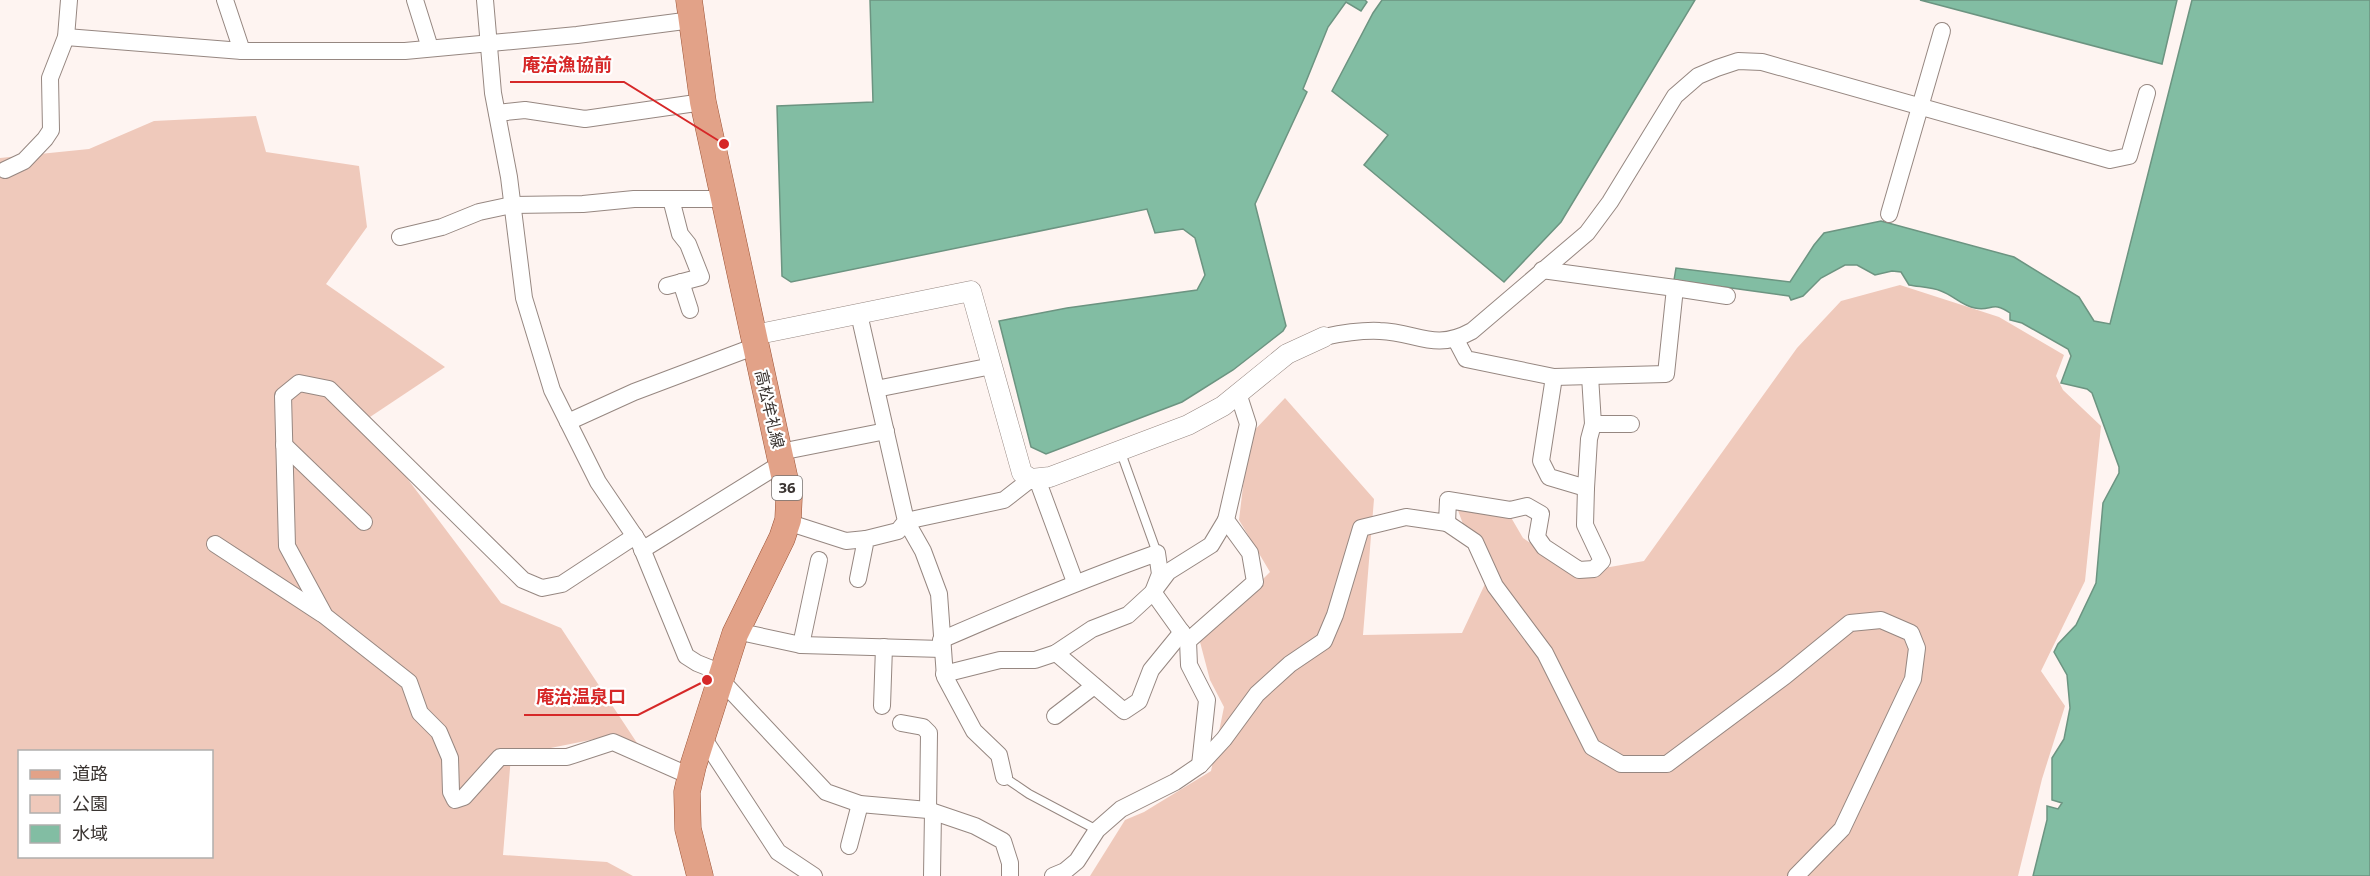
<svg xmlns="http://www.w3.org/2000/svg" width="2370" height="876" font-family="'Open Sans','Noto Sans JP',sans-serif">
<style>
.green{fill:#efc9bb;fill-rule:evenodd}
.water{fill:#82bda3;stroke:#6c9481;stroke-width:1.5}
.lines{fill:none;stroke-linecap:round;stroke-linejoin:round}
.service-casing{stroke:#968781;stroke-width:10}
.minor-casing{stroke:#968781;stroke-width:18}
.tertiary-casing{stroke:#968781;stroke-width:21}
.primary-casing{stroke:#9b5336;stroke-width:27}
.service{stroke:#fff;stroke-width:8}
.minor{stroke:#fff;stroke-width:16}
.tertiary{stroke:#fff;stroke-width:20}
.primary{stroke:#e2a288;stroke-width:26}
.labels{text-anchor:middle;stroke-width:4.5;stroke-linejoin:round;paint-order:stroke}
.shield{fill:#fff;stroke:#75716f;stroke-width:1.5}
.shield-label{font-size:15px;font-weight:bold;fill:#3a3431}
.street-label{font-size:16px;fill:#3a3431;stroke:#fff}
.leader{fill:none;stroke:#d62828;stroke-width:2}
.callout-dot{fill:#d62828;stroke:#fff;stroke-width:2}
.callout-label{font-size:18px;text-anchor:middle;font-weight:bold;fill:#d62828;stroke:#fff;stroke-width:4.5;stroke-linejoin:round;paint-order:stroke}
</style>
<rect width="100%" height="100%" fill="#fef4f1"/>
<g class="green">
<path d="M256,116L266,152L359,166L367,227L326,284L445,367L364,421L501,603L561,628L641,749L610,736L511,756L503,855L607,862L633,876H0V158L89,149L154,121ZM20,752H212V856H20Z"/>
<path d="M1900,285L1999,317L2064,355L2056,376L2063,390L2101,426L2085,581L2041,671L2065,706L2042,779L2018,876H1090L1125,820L1144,812L1211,771L1224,707L1210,680L1200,642L1270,572L1239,520L1249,436L1285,398L1374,499L1363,635L1462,633L1485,584L1456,505L1509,514L1523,538L1576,573L1644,561L1797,348L1841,301Z"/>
</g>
<g class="water">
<path d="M870,0H1365L1367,2L1361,11L1346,2L1328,27L1303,89L1307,92L1255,204L1286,326L1283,331L1233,370L1182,402L1046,454L1031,447L999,321L1067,308L1197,290L1205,275L1195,238L1183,229L1155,233L1147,209L791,282L782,276L777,106L873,102Z"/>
<path d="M1382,0H1695L1561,222L1504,282L1364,165L1388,135L1332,91L1373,13Z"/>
<path d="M1920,0H2177L2162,64Z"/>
<path d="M2192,0H2370V876H2033L2047,820V806L2058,809L2062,803L2052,800V758L2064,739L2070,708L2067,675L2054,652L2058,644L2076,625L2096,583L2103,503L2119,473V467L2092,393L2087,389L2061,383L2071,356L2068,349L2022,323L2010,320V313C1992,300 1991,312 1975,308C1962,306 1953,295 1941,291C1931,287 1919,287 1909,285L1901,272L1892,271L1875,275L1857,265H1845L1821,278L1803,296L1791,300L1789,296L1674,280L1676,268L1790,282L1814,245L1824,233L1881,221L2014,257L2079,297L2094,321L2110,324Z"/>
</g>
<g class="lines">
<defs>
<g id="service">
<path d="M1120,450L1157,553"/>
<path d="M1004,777L1029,794L1097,830"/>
</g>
<g id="minor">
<path d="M225,0L242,51"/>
<path d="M415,0L430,48"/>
<path d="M485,0L493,93L509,177L524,298L552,390L598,482L640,544L686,656L697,663L722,673"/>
<path d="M66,37L242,51H405L577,35L692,20"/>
<path d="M497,113L525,110L585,119L703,102"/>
<path d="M5,170L24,161L45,139L51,130L50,78L66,37L69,0"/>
<path d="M1889,214L1942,31"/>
<path d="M400,237L442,227L479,212L512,205L583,204L634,199H724"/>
<path d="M681,282L690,310"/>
<path d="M667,286L701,277L688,244L680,234L671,199"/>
<path d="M1675,288L1727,296"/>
<path d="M1324,337C1343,333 1361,330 1380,331C1417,332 1434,352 1472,331L1587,233L1610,202L1675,96L1698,76L1717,68L1738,61L1762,62L2110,160L2129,156L2147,93"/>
<path d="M1456,340L1466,359L1554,377L1666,374L1675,288L1542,270"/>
<path d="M1554,377L1541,461L1549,477L1586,488L1589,439L1593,424L1590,376"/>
<path d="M876,389L992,366"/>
<path d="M568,422L634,392L756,346"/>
<path d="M1593,424H1631"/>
<path d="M284,445L364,522"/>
<path d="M780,452L886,431"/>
<path d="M1037,479L1075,582"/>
<path d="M787,522L846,541L866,539"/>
<path d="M1447,523L1475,542L1495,586L1545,653L1592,747L1621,764H1667L1785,676L1850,623L1881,620L1911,633L1917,648L1913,679L1842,829L1796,876"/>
<path d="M635,536L562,584L542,588L523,580L329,389L299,383L283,396L287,546L325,616L409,682L420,713L439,732L450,758L451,792L455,800L464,797L500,757H567L613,742L690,776"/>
<path d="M215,544L322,614"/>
<path d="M642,550L782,463"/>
<path d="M858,579L866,539L898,531L906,521L859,314"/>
<path d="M736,631L801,645L942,649"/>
<path d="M941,640C1012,609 1084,579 1157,553L1160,574L1153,592L1188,641"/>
<path d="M801,645L819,560"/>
<path d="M1056,653L1124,711L1139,701L1151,670L1182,632"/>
<path d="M944,674L1000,660H1035L1056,653L1092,629L1128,615L1153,592L1168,572L1211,545L1226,520"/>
<path d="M720,679L826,792L860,804L928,810L975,826L1003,841L1010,863V876"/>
<path d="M882,706L884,647"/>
<path d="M1055,716L1094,686"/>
<path d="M901,723L923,727L929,733L928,810"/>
<path d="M702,736L778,852L814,876"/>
<path d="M1200,765L1207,700L1189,665L1188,641L1255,582L1250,553L1226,520L1248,424L1238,393"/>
<path d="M1004,777L999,755L974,731L945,677L939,594L923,551L906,521L1004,500L1031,479"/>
<path d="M849,846L860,804"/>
<path d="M932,876L933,812"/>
<path d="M1053,876L1065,871L1077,861L1097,830L1121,809L1175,782L1200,765L1224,739L1257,694L1290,664L1324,641L1335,615L1361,528L1406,517L1447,523L1448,500L1510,510L1527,506L1541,514L1537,537L1544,547L1579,570L1594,569L1602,561L1585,525L1586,488"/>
</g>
<path id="tertiary" d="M754,335L971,291L1022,473L1031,479L1050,477L1188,425L1223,406L1287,354L1324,337"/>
<path id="primary" d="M689,0L703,102L789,498L788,520L782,538L735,634L693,766L687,792L688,829L700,876"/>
</defs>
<use href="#service" class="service-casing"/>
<use href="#minor" class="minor-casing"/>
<use href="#tertiary" class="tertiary-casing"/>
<use href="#primary" class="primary-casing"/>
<use href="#service" class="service"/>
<use href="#minor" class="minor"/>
<use href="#tertiary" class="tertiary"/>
<use href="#primary" class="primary"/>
</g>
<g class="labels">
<rect class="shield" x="772" y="476" width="30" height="24" rx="4.5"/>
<g class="shield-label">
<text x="787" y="493">36</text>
</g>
<g class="street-label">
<text transform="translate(770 409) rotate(77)" y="6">高松牟礼線</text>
</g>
</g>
<path class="leader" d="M724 144L624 82H510M707 680L638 715H524"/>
<g class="callout-dot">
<circle cx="724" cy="144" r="6"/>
<circle cx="707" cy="680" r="6"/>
</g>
<g class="callout-label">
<text x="567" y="71">庵治漁協前</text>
<text x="581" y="703">庵治温泉口</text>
</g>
<rect x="18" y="750" width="195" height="108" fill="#ffffff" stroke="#b0aead" stroke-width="1.5"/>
<rect x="30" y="770" width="30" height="9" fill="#e2a288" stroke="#b0aead" stroke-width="1.5"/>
<text x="72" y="780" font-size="18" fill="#3a3431">道路</text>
<rect x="30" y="795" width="30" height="18" fill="#efc9bb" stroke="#b0aead" stroke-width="1.5"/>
<text x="72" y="810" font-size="18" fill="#3a3431">公園</text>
<rect x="30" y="825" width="30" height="18" fill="#82bda3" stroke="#b0aead" stroke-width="1.5"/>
<text x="72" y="840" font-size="18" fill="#3a3431">水域</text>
</svg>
